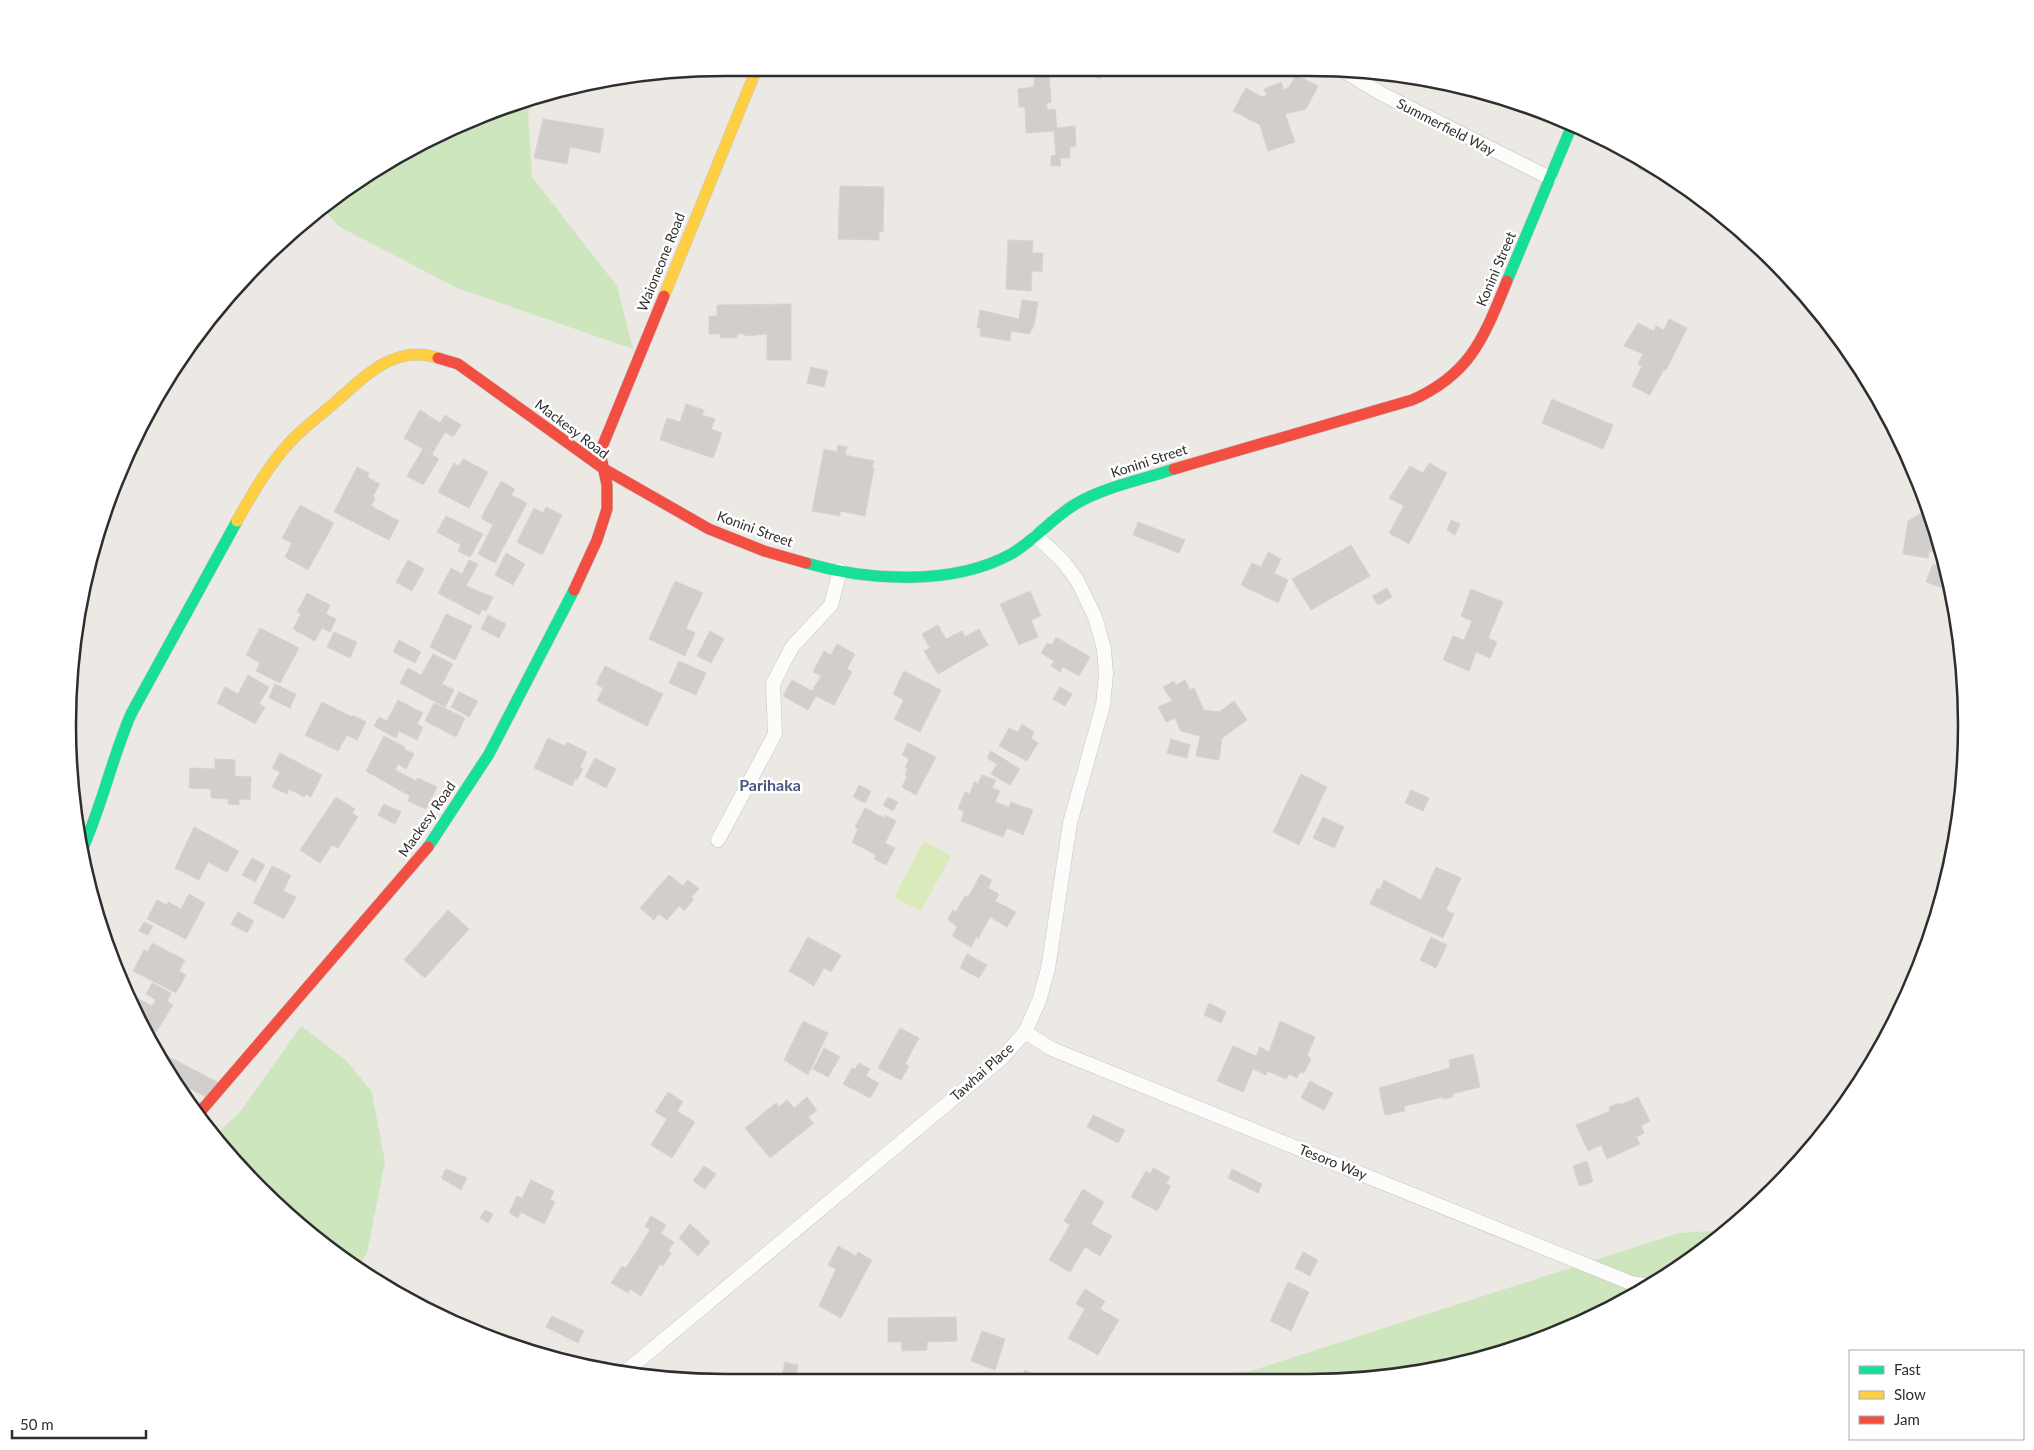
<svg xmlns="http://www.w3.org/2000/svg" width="2034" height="1450" font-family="Lato,sans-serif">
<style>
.green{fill:#cee6be}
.pitch{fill:#d9eabb}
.building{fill:#d1cecb;stroke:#d7d4d0}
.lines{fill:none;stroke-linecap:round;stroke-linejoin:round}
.street-casing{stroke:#c5c4c5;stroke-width:15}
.fast-casing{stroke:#c5c4c5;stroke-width:12}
.slow-casing{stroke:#c5c4c5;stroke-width:12}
.jam-casing{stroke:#c5c4c5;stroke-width:12}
.street{stroke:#fcfcfb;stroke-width:14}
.fast{stroke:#16e098;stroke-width:11}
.slow{stroke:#ffcf43;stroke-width:11}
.jam{stroke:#f24e42;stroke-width:11}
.labels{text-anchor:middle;stroke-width:5;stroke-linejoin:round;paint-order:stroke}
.street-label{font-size:14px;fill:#2e2e2e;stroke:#fff}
.quarter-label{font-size:16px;font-weight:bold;fill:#4d5680;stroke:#fff}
.rim{fill:none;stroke:#2e2e2e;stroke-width:2.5}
</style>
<rect width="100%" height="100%" fill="#ece8e4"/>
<g class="green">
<path d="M543,94L528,111L532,177L617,286L633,349L457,288L338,226L324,210L360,178L473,118Z"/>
<path d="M301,1026L346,1060L372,1092L385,1162L367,1253L358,1267L325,1247L231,1159L215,1135L240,1112Z"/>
<path d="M1727,1230L1600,1315L1520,1348L1395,1377L1196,1378L1251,1371L1679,1233Z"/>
</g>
<path class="pitch" d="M924,841L951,856L921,911L894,897Z"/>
<g class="building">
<path d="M1094,68L1104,70L1100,79L1091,75Z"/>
<path d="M1049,75L1051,102L1047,103V110L1055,109L1057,128L1054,131L1026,133L1025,107H1019L1018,89L1034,87V76Z"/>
<path d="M1296,75L1318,86L1306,109L1285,114L1295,142L1268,151L1260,125L1233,111L1246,88L1262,97L1267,95L1264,89L1281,82L1284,90L1289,87Z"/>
<path d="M1423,79L1437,80L1434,85Z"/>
<path d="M543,119L604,129L600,153L570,147L567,164L534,158Z"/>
<path d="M1075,126L1076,146L1070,147V158H1060L1061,166H1051V156L1056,155L1054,131L1057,128Z"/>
<path d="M1642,159L1674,180L1673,181L1639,169Z"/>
<path d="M840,186L884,187L883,232H879V240L838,239Z"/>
<path d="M1008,240L1033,241L1032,253H1043L1042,272L1032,271L1031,291L1006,289Z"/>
<path d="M1022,300L1038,302L1034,326L1029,334L1011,331L1010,341L980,336L981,328H977L980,310L1019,319Z"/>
<path d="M791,304V360H767V334L745,336V334H737V338H720V334H709V316H717V305Z"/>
<path d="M1669,319L1687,328L1666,370L1664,369L1650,395L1632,386L1642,366L1638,364L1643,354L1624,346L1638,323L1654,331L1656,326L1664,330Z"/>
<path d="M811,367L828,371L824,387L807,383Z"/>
<path d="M1552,399L1613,425L1603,449L1542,423Z"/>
<path d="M686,404L704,410L702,415L715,419L711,429L722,433L713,458L660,440L667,418L680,422Z"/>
<path d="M420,410L440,423L445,415L461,425L453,437L445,432L432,454L404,438Z"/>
<path d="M838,445L847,447L845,455L874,461L872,468H874L865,516L840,511V516L812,511L824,449L837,452Z"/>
<path d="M423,449L439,459L423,485L407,476Z"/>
<path d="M463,459L488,472L469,508L438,492L454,463L459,466Z"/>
<path d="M1429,463L1447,473L1409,544L1389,533L1404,506L1389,498L1410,466L1423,473Z"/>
<path d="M357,467L369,473L367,477L380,484L373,496L375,498L371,506L399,521L389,540L334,512Z"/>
<path d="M501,481L515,489L511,495L527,503L495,563L478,554L493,525L481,518Z"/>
<path d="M300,505L334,523L308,570L285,557L292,543L282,538Z"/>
<path d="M546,507L562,515L542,555L517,542L534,508L543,513Z"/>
<path d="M1929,509L1938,540L1935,552L1929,551L1928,558L1903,554L1908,521Z"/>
<path d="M446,516L483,534L470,557L458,551L461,545L437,532Z"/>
<path d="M1451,520L1460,524L1455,535L1447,530Z"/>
<path d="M1138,522L1185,540L1179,553L1133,535Z"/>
<path d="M1351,545L1370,576L1311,610L1292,579Z"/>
<path d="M1268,552L1281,559L1274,573L1288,580L1278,603L1241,585L1252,563L1261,567Z"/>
<path d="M506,553L525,564L513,585L495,575Z"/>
<path d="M408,560L424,569L412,591L396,582Z"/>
<path d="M469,560L478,564L466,586L493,597L486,611L482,609L479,615L438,593L451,568L462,574Z"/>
<path d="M1933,564L1944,568L1949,590L1926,582Z"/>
<path d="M675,581L703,593L686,628L695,633L685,656L649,639Z"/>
<path d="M1387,588L1392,597L1378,605L1372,596Z"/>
<path d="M1471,589L1503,602L1488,638L1497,642L1490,658L1476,652L1469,671L1443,660L1453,636L1464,640L1472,621L1461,616Z"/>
<path d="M1030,591L1041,616L1031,620L1038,637L1019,645L1000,604Z"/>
<path d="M307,593L330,605L326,614L336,619L330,632L322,628L315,641L293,629L301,614L297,612Z"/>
<path d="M446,614L472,626L455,660L430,647Z"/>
<path d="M488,615L506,624L499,638L481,629Z"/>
<path d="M938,625L946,639L962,631L965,637L979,629L988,645L938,674L924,651L930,648L922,634Z"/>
<path d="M260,628L299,648L280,683L256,671L260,663L246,655Z"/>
<path d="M710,631L724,639L711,663L697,656Z"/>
<path d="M334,632L357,642L350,658L327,647Z"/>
<path d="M1056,637L1090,657L1079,676L1063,667L1060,672L1051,666L1054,661L1041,653L1047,643L1052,645Z"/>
<path d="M399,640L421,652L415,663L393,652Z"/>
<path d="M837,644L855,654L847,669L852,672L834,705L816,696L808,710L783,696L792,680L812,691L821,676L813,672L824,651L831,655Z"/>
<path d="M433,654L453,664L442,684L454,690L445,707L400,683L408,668L421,675Z"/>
<path d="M679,661L706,673L696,695L669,683Z"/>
<path d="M605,666L663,694L647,726L597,701L603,688L596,684Z"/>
<path d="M904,671L941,690L920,732L894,719L904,700L893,694Z"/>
<path d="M248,675L269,687L259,704L265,707L255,724L217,703L225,687L238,694Z"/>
<path d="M1185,680L1190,690L1194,688L1204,710L1219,712L1234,701L1247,720L1222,738L1219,760L1196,756L1200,736L1181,731L1175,718L1166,722L1158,707L1172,701L1163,687L1174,681L1176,685Z"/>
<path d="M275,684L296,694L290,708L269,698Z"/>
<path d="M1060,687L1072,694L1065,706L1053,699Z"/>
<path d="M459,692L478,701L469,717L451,707Z"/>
<path d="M398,700L423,713L417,724L423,727L417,740L399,731L396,738L374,726L379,717L387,721Z"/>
<path d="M322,702L352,717L353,715L366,722L357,740L347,735L338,751L305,735Z"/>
<path d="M434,703L465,718L456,737L425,721Z"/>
<path d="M1022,724L1034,732L1031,738L1038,743L1027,761L999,746L1009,728L1018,732Z"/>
<path d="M384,736L405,747L404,749L414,754L406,769L398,764L395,770L416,781L418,778L437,787L426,809L408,801L410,796L366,771Z"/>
<path d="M548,738L565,746L567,742L587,752L580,767L583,769L577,780L575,779L572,786L534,768Z"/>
<path d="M1171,739L1190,745L1187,758L1167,753Z"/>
<path d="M908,743L936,757L916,795L902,787L907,776L905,775L908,769L905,767L909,759L902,755Z"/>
<path d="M991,751L1020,769L1010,785L991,774L997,764L987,758Z"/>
<path d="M280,753L322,775L311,797L306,794L304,797L289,789L287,794L272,787L280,772L272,768Z"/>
<path d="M595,758L616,769L606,788L585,777Z"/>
<path d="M215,759L235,760V776L251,777L250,800L239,799V805L228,804V799L211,798V789L189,788L190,768L215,769Z"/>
<path d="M1301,774L1327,787L1299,845L1273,832Z"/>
<path d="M982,775L996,780L992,788L1000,791L995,802L1009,807L1011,802L1033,810L1023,835L1007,828L1003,837L961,821L964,811L958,809L965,792L970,794L974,782L978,784Z"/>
<path d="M859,785L871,791L865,803L853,797Z"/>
<path d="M1411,790L1429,798L1423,811L1405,803Z"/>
<path d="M336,797L355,809L352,813L358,817L338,848L332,845L320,863L300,850Z"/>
<path d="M888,797L898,802L893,811L883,805Z"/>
<path d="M384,804L401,812L395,824L378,815Z"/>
<path d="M865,808L884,818L885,815L896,821L885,843L895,848L886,865L874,859L876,855L852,842L858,829L855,827Z"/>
<path d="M1323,817L1344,827L1334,848L1313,838Z"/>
<path d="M194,827L239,851L227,872L208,862L199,880L175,868Z"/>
<path d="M252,858L265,865L255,882L242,875Z"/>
<path d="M272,866L291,875L283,891L296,897L284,919L253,903Z"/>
<path d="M1436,867L1461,878L1446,910L1454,914L1443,938L1370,904L1377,888L1380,890L1384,880L1421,900Z"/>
<path d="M981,874L992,880L988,888L999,894L995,901L1016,912L1007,927L990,917L978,939L976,937L971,947L952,936L957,927L948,919L953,910L956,912L965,896L968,897Z"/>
<path d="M669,875L683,886L688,880L699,889L691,897L694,899L684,911L679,906L667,920L659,914L654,920L640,908Z"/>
<path d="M189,894L205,903L186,939L147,919L157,900L167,905L168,902L181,909Z"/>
<path d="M448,910L469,929L425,978L404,960Z"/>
<path d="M238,912L254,921L247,933L231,924Z"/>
<path d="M144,922L153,926L148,935L139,931Z"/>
<path d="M808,937L841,955L831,972L824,968L814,986L789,971Z"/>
<path d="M1431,937L1447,945L1436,968L1420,960Z"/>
<path d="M152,943L185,960L179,971L186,975L176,993L133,971L144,950L148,952Z"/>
<path d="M967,954L987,965L979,978L960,968Z"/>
<path d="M152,983L171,993L167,1001L173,1005L156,1032L144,1026L143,1028L132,1007L137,998L152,1006L156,1000L146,994Z"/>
<path d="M1209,1003L1226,1012L1221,1023L1204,1015Z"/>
<path d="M803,1021L828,1033L808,1075L784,1060Z"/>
<path d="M1280,1021L1315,1037L1307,1056L1311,1059L1304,1073L1300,1072L1297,1078L1289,1074L1286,1079L1267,1071L1266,1075L1253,1069L1243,1092L1217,1081L1233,1046L1256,1056L1260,1047L1269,1052Z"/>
<path d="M900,1028L919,1038L905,1064L909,1066L901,1080L878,1068Z"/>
<path d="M824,1048L840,1057L828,1077L813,1069Z"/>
<path d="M160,1052L219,1083L210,1099L181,1084Z"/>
<path d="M1473,1054L1480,1087L1452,1094L1453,1097L1443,1099V1097L1404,1106L1405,1111L1385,1115L1379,1088L1450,1068L1449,1060Z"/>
<path d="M859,1063L870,1069L866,1076L879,1083L870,1098L843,1084L852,1068L855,1069Z"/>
<path d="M1310,1081L1333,1093L1324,1110L1301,1098Z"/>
<path d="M668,1092L683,1102L677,1111L695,1122L672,1158L651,1145L667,1119L655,1112Z"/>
<path d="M807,1097L817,1110L808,1117L814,1123L770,1158L745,1128L776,1103L779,1107L787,1100L794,1108Z"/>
<path d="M1638,1097L1650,1121L1641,1126L1644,1133L1636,1137L1640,1144L1607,1159L1601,1145L1588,1151L1576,1125L1610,1111L1609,1107L1619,1103L1620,1105Z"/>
<path d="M1093,1115L1125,1130L1118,1143L1087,1127Z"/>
<path d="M1587,1161L1593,1182L1579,1186L1573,1166Z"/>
<path d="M704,1166L716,1174L705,1189L693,1181Z"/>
<path d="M1153,1168L1170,1177L1166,1184L1171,1186L1157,1211L1131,1197L1146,1171L1150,1174Z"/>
<path d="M446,1169L467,1178L461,1190L441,1178Z"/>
<path d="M1232,1169L1262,1184L1258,1193L1228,1178Z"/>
<path d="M531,1180L554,1191L550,1200L555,1202L544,1224L521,1212L518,1218L509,1213L517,1196L522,1198Z"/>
<path d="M1083,1189L1104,1202L1091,1224L1112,1236L1100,1256L1085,1247L1070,1272L1049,1260L1070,1225L1064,1221Z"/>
<path d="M485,1210L493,1214L488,1223L480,1218Z"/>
<path d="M651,1216L666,1225L661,1234L674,1242L668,1251L671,1253L663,1266L660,1264L641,1296L630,1289L628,1293L611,1283L622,1266L626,1268L650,1230L645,1226Z"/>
<path d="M690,1224L710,1242L698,1256L679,1238Z"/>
<path d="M838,1246L856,1256L858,1252L872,1260L841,1318L819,1306L836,1269L828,1265Z"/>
<path d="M1303,1252L1318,1260L1310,1276L1295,1268Z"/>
<path d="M1288,1282L1309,1292L1291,1331L1270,1321Z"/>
<path d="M1085,1289L1105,1301L1100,1309L1119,1320L1098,1355L1068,1338L1085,1309L1076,1304Z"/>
<path d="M552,1316L584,1331L578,1343L546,1327Z"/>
<path d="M956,1317L957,1341L927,1342V1350L902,1351V1342H888V1318Z"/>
<path d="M982,1331L1005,1339L995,1370L971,1361Z"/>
<path d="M785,1362L798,1365L795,1380L776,1381L778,1374L782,1375Z"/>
<path d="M1025,1370L1042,1379H1020Z"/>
</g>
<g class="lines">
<defs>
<g id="street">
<path d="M1344,71L1382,94L1550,178"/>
<path d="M718,840L775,734L773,684L783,664L792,647L831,605L840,570"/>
<path d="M1025,1032L1052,1049L1631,1283L1644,1285"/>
<path d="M625,1372L1002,1058L1025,1032L1039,1001L1048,969L1070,823L1103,705L1106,674L1104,649L1095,617L1077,580L1062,560L1036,536"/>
</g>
<g id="fast">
<path d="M1507,281L1573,123"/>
<path d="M806,563C868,581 953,586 1011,554C1034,541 1051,519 1074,505C1103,487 1142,480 1174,469"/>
<path d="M428,847L489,754L574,590"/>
<path d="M82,850C102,806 112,758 131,714L237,521"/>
</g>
<g id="slow">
<path d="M664,296L757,68"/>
<path d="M237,521C253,492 270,463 293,439C307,425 324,412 339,399C367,374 397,344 438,358"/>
</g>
<g id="jam">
<path d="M438,358L458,364L604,469L709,529L764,551L806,563"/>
<path d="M1174,469L1412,400C1471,374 1484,337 1507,281"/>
<path d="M574,590L597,540L607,509V485L600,452L664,296"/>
<path d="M200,1112L428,847"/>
</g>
</defs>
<use href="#street" class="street-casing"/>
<use href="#fast" class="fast-casing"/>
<use href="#slow" class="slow-casing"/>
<use href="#jam" class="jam-casing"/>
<use href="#street" class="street"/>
<use href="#fast" class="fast"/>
<use href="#slow" class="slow"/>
<use href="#jam" class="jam"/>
</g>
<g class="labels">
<g class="street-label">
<text transform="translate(1446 127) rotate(27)" y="5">Summerfield Way</text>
<text transform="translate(661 262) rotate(-68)" y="5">Waioneone Road</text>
<text transform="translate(1496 269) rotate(-67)" y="5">Konini Street</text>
<text transform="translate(572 429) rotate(37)" y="5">Mackesy Road</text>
<text transform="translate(1149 461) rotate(-18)" y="5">Konini Street</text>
<text transform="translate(755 529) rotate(20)" y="5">Konini Street</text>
<text transform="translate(427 819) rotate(-55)" y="5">Mackesy Road</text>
<text transform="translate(982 1072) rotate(-42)" y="5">Tawhai Place</text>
<text transform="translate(1333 1162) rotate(22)" y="5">Tesoro Way</text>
</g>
<g class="quarter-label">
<text x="770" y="791">Parihaka</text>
</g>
</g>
<path d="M0 0H2034V1450H0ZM725 76H1309A649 649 0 0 1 1958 725V725A649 649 0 0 1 1309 1374H725A649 649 0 0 1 76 725V725A649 649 0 0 1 725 76Z" fill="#fff" fill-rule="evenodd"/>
<path class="rim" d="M725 76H1309A649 649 0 0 1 1958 725V725A649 649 0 0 1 1309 1374H725A649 649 0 0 1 76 725V725A649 649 0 0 1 725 76Z"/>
<rect x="1849" y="1350" width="175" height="90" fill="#ffffff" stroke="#ababab"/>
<rect x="1859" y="1366" width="25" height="8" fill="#16e098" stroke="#ababab"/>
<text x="1894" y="1375" font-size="15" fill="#2e2e2e">Fast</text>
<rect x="1859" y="1391" width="25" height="8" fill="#ffcf43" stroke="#ababab"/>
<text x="1894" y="1400" font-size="15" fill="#2e2e2e">Slow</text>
<rect x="1859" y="1416" width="25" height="8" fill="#f24e42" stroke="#ababab"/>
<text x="1894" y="1425" font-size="15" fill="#2e2e2e">Jam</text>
<path d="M12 1430v8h134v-8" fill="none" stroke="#2e2e2e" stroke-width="2.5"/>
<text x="20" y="1430" font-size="15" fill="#2e2e2e" stroke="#ffffff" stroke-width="4" paint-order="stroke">50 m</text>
</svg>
